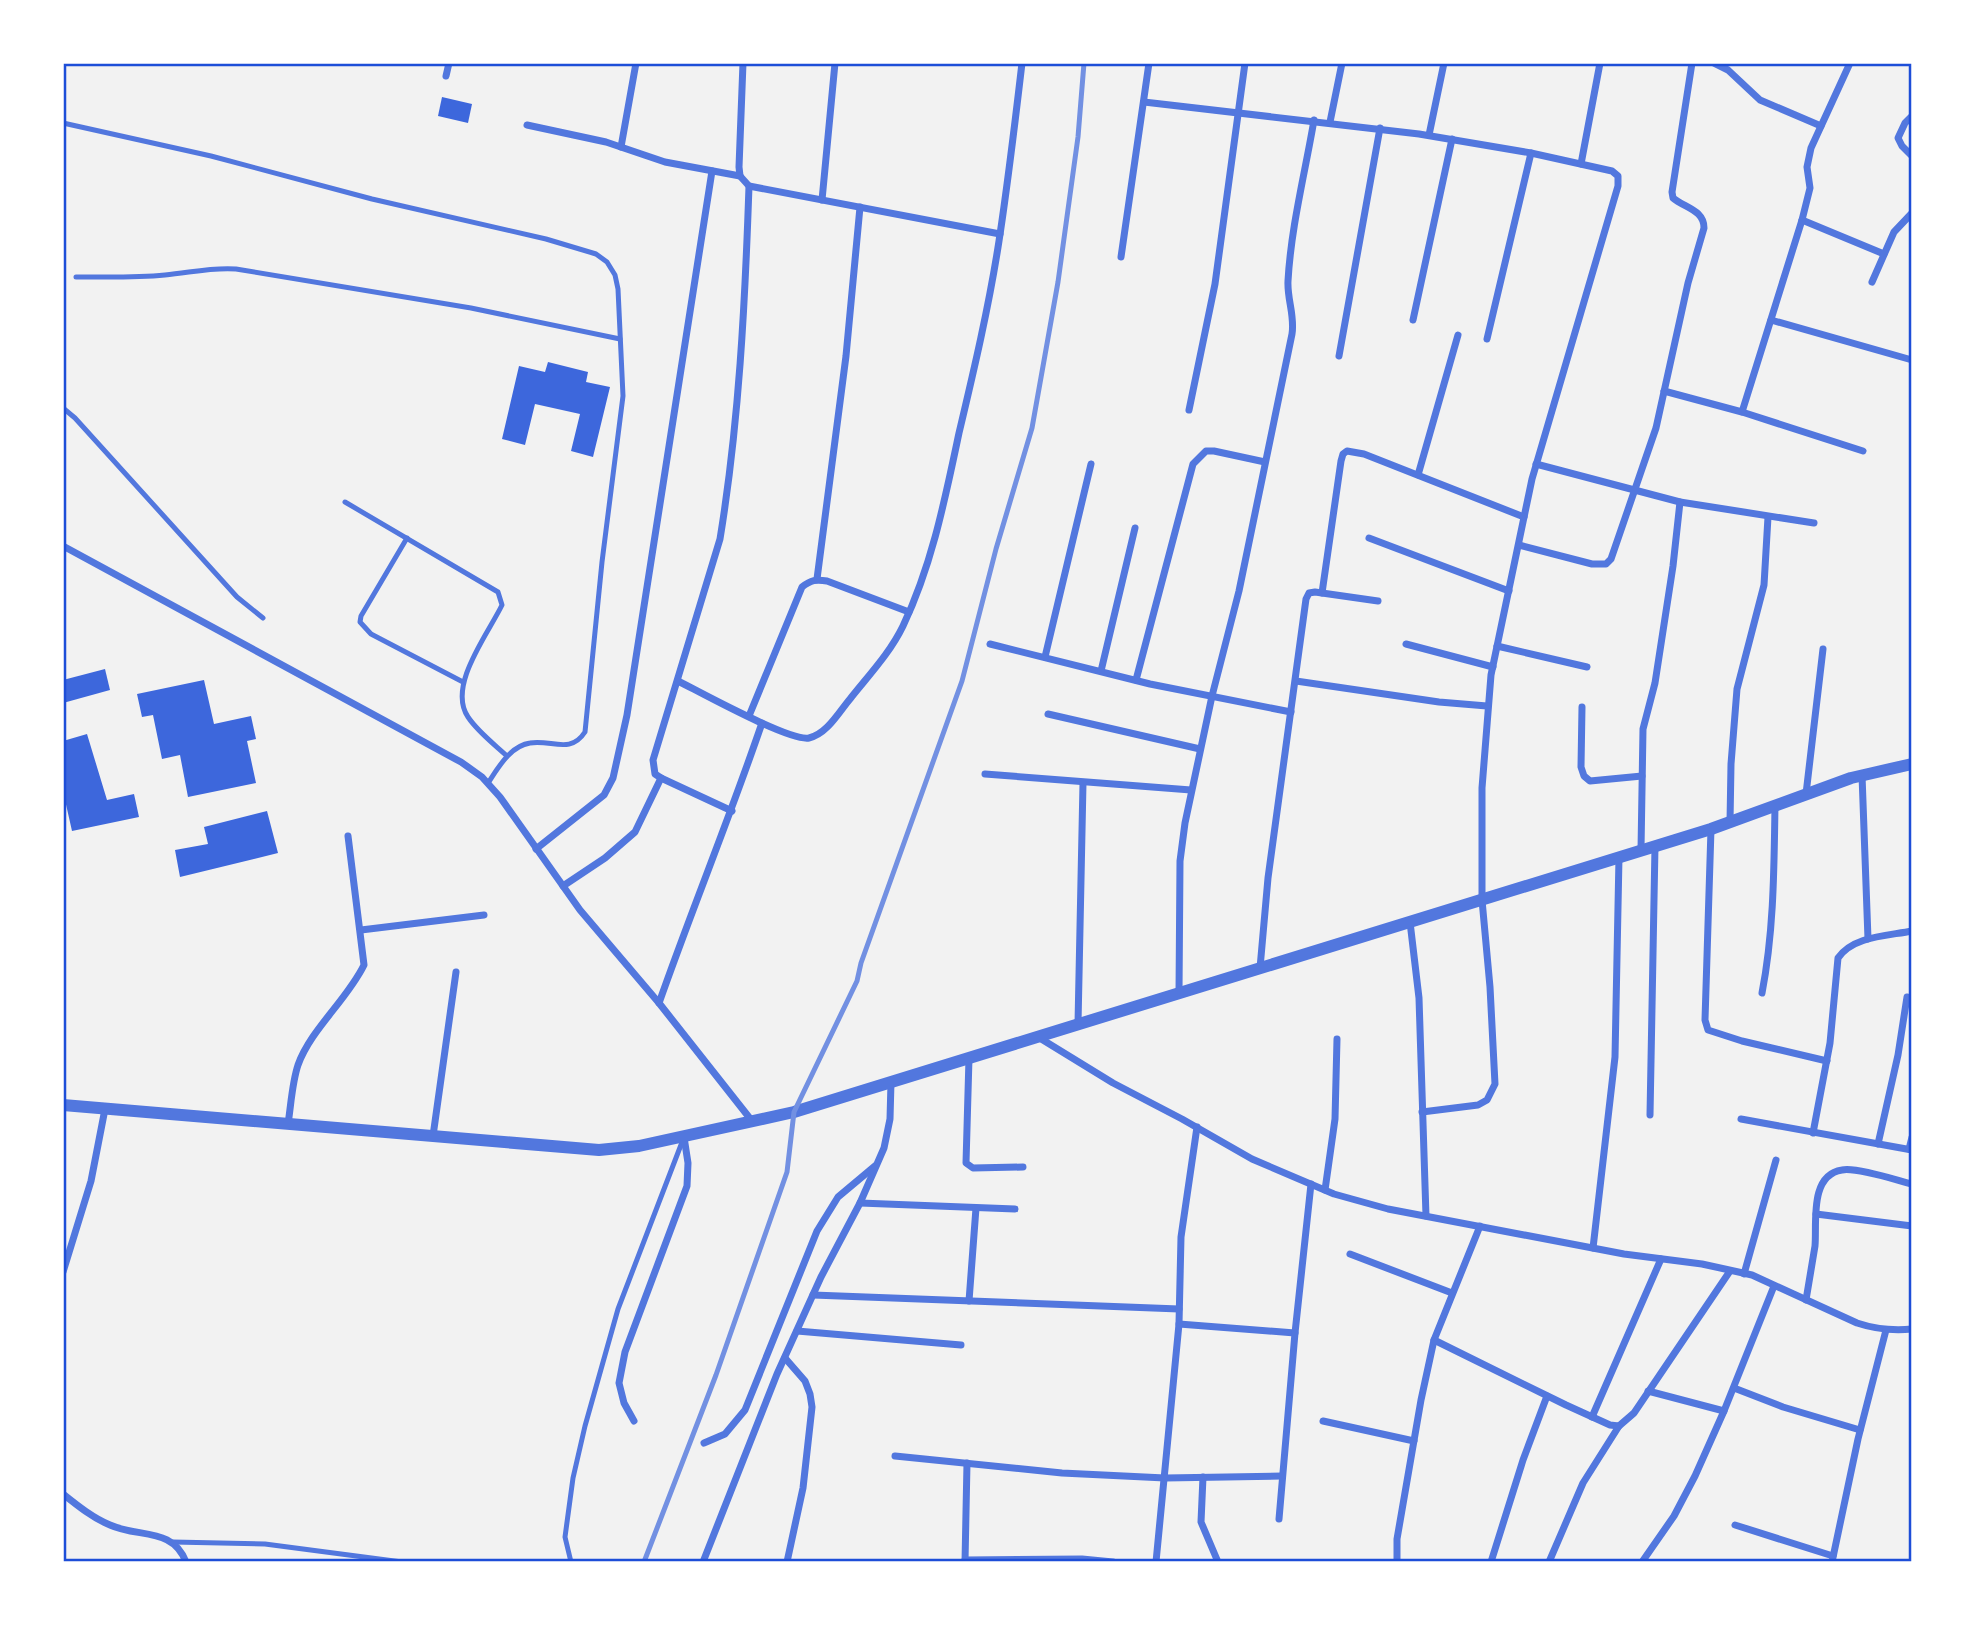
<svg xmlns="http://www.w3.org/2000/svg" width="1975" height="1625" font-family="Poppins,sans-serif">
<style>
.building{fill:#3d67dc}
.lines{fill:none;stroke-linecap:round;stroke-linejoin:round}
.service{stroke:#5277de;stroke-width:5}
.minor{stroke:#5277de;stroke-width:7}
.tertiary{stroke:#5277de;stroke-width:12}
.rail{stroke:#7290e2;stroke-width:5}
.neatline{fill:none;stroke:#1d4ed8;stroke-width:2.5}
</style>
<rect width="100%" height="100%" fill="#f2f2f2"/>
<g class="building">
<path d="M442,97L472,104L468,123L438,116Z"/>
<path d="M548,362L588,372L586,382L610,387L593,457L571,451L580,414L535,404L525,445L502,439L519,366L545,372Z"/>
<path d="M105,669L110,690L63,703V680Z"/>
<path d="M204,680L214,724L251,716L256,739L247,741L256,783L188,797L180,755L162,759L153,715L142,717L137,694Z"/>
<path d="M87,734L107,800L134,794L139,817L72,831L65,800L63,801V741Z"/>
<path d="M267,811L278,853L180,877L175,850L208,844L204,827Z"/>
</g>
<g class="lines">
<g class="service">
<path d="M63,123L211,156L372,199L546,239L596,254L607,262L615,275L618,289L623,396L602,562L585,732C570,755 551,739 530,743C510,746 498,768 488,783"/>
<path d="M76,277C106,277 135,278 165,275C189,273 211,267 236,269L471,308L620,339"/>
<path d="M63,408L75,418L237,597L263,618"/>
<path d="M345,502L498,592L502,605C488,634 447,686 468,717C478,732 494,744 507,756"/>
<path d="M407,538L361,616L360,622L371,634L463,682"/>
<path d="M173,1542L265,1544L402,1562"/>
<path d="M571,1562L565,1537L573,1478L585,1426L618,1309L684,1137"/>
</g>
<g class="minor">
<path d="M743,63L739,167L740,176L749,186L1000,234"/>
<path d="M1714,63L1728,70L1760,100L1821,126"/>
<path d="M446,76L449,63"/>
<path d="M1144,102L1419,134L1531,153L1612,171L1618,176V186L1532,479L1491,675L1482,788V900L1490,987L1495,1084L1487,1100L1478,1105L1422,1112"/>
<path d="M1912,116L1905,123L1898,138L1902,146L1912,156"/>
<path d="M1330,122L1342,63"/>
<path d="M527,125L606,142L665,162L740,176"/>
<path d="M1429,135L1444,63"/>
<path d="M621,147L636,63"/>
<path d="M1581,164L1600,63"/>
<path d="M822,200L835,63"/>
<path d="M1802,220L1884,254"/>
<path d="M1121,257L1149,63"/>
<path d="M1872,282L1894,232L1912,213"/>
<path d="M1413,320L1452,139"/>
<path d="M1771,320L1912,360"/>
<path d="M1487,339L1531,153"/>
<path d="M1339,356L1380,128"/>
<path d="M1664,391L1742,412L1863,451"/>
<path d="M1189,410L1215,284L1245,63"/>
<path d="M1742,412L1802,220L1810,188L1807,167L1811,148L1850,63"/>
<path d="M1536,464L1680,502L1814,523"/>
<path d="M1418,475L1458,335"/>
<path d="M1369,538L1509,591"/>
<path d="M1519,545L1592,564H1606L1611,559L1656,428L1688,283L1704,228C1704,210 1685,208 1673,198L1672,192L1692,63"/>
<path d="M63,546L461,762L482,777L500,797L580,910L659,1003L752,1121"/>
<path d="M817,579L846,356L860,207"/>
<path d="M1322,593L1341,461L1343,454L1347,451L1364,454L1524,517"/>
<path d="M990,644L1150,684L1291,712"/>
<path d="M1406,644L1493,667"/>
<path d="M1497,646L1587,667"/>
<path d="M1045,657L1091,464"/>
<path d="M1101,671L1135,528"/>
<path d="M1136,680L1193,464L1206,451H1214L1265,462"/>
<path d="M678,681C700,692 790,742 809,738C827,734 839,712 850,699C869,675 890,653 903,626C932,565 945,499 959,433C974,370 989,306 999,241C1008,182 1015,123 1022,63"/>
<path d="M1296,681L1439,702L1487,706"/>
<path d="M1582,707L1581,767L1584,776L1590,781L1642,776"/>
<path d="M1048,714L1200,749"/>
<path d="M749,716L802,587C811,580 816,579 827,581L909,612"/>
<path d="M985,774L1191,790"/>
<path d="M1862,775L1868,939"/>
<path d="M1806,794L1823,649"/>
<path d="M732,811L661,778L655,774L653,760L720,539C739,423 745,304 749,186"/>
<path d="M1730,822L1731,764L1737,689L1764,585L1768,517"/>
<path d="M1711,829L1705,1020L1708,1030L1742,1041L1827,1061"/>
<path d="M536,849L604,795L613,778L627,715L712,171"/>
<path d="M1641,850L1643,729L1655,683L1673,566L1680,502"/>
<path d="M563,886L605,858L635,832L661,778"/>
<path d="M1410,922L1419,998L1426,1216"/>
<path d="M361,930L484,915"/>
<path d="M1260,968L1268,878L1306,599L1309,593L1315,592L1378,601"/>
<path d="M1179,993L1180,861L1185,823L1212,696L1239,591L1292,334C1295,316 1287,299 1288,281C1291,227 1305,173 1314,120"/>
<path d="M1762,993C1774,931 1774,868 1775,805"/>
<path d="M659,1003C692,909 730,817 762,723"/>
<path d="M1078,1024L1083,783"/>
<path d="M1038,1037L1113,1083L1182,1119L1252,1159L1334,1194L1388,1209L1624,1254L1702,1264L1752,1275L1857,1323C1875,1329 1892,1331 1912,1329"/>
<path d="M969,1058L966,1163L973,1168L1023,1167"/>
<path d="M1650,1115L1655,846"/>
<path d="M1741,1119L1912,1150"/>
<path d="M288,1124C291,1105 292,1083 298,1065C311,1029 347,1000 364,965L348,836"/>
<path d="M1813,1133L1830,1043L1838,958C1853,936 1887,936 1912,931"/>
<path d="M433,1136L456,972"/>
<path d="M1878,1144L1898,1055L1907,997"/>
<path d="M1909,1149L1912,1137"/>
<path d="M1325,1190L1335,1119L1337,1039"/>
<path d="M860,1203L1015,1209"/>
<path d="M1816,1214L1912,1226"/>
<path d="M1593,1248L1615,1057L1619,857"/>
<path d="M1350,1254L1452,1293"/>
<path d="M63,1272L91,1181L105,1109"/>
<path d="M1744,1274L1776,1160"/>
<path d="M813,1295L1179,1309"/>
<path d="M1806,1300C1809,1282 1812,1264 1815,1246C1817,1223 1809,1175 1842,1170C1856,1167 1896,1180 1912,1184"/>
<path d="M969,1301L976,1208"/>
<path d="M1179,1324L1295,1333"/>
<path d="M797,1331L961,1345"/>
<path d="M1434,1340L1566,1405L1610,1425L1619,1426L1634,1413L1730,1271"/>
<path d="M785,1358L805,1381L810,1394L812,1407L803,1488L787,1562"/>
<path d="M1734,1388L1783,1407L1860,1430"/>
<path d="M1648,1391L1724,1411"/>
<path d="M1592,1417L1661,1259"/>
<path d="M634,1421L624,1403L619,1383L625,1352L687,1186L688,1163L684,1137"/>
<path d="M1323,1421L1414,1441"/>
<path d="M704,1443L725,1434L745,1410L817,1231L838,1197L875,1166"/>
<path d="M895,1456L1062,1473L1165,1478L1282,1476"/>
<path d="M1203,1477L1201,1522L1218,1562"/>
<path d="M63,1494C78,1506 93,1518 110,1525C139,1538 173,1527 186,1562"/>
<path d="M1279,1519L1295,1333L1311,1184"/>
<path d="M1735,1525L1833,1556"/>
<path d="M965,1560L1082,1559L1113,1562"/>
<path d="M703,1562L777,1374L821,1277L860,1203L884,1148L890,1119L891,1082"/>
<path d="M965,1562L967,1463"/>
<path d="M1156,1562L1179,1324L1181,1237L1197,1127"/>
<path d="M1397,1562V1539L1421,1400L1434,1340L1480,1226"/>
<path d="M1491,1562L1523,1460L1547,1396"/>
<path d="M1549,1562L1583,1483L1619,1426"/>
<path d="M1642,1562L1674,1516L1695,1476L1724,1411L1774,1286"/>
<path d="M1832,1562L1858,1439L1886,1330"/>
</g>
<path class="tertiary" d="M63,1105L599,1150L639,1146L794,1112L1711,829L1851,778L1912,764"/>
<path class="rail" d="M644,1562L716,1375L787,1172L794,1112L857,981L861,963L962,681L996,549L1032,428L1058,282L1078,137L1084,63"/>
</g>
<rect width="1975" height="1625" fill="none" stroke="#ffffff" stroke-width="130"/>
<rect x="65" y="65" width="1845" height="1495" class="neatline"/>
</svg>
